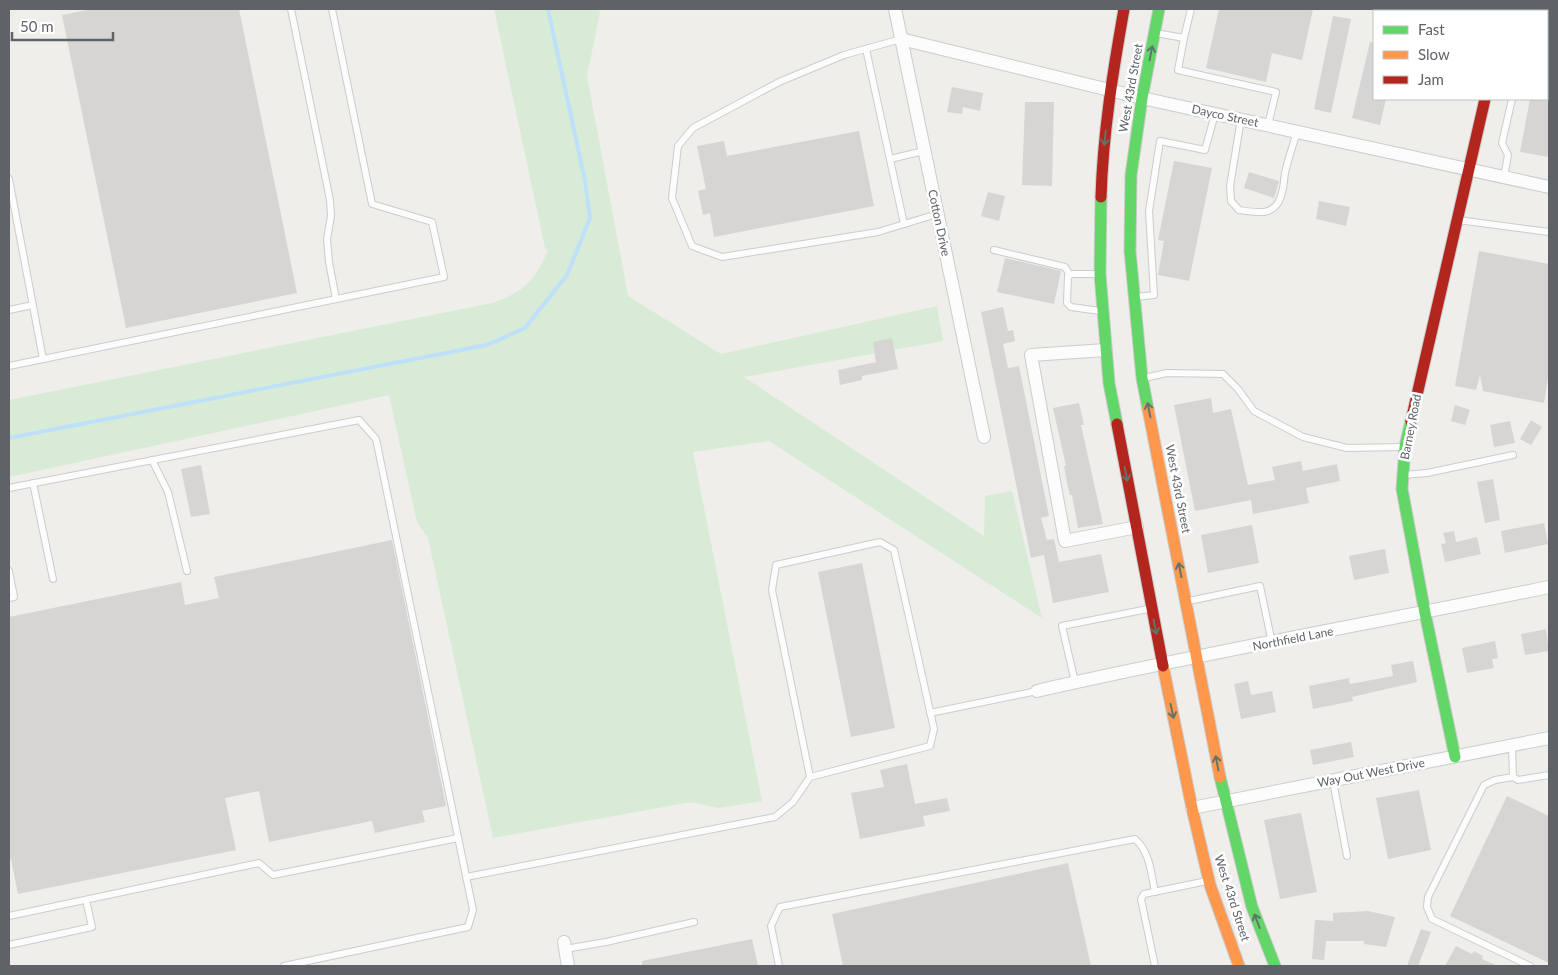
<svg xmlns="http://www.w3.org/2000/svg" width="1558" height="975" font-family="Lato,sans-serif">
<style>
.green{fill:#d8ebd6}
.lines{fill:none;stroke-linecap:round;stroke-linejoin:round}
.stream{stroke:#bfe0f9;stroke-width:4}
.building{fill:#d6d5d3}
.lane-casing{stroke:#cbcccc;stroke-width:8}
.street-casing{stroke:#cbcccc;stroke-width:14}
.fast-casing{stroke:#cacacb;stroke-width:13}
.slow-casing{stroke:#cacacb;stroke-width:13}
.jam-casing{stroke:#cacacb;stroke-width:13}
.lane{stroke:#fdfcfc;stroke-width:6}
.street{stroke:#fdfcfc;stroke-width:12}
.fast{stroke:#63d668;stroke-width:11}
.slow{stroke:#ff974d;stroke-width:11}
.jam{stroke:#b3261e;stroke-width:11}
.oneway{stroke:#607468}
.labels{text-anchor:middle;stroke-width:5;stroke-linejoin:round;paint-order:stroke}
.street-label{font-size:12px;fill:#5f6368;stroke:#fff}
</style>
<rect width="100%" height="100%" fill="#efeeea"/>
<path class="green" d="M494,9H599L600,13L587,76L628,296L721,354L937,306L943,341L744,377L984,536L985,496L1012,491L1042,618L769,441L693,452L762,801L718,808L691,802L493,838L428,538L417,522L389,395L9,477V400L492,303C523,293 536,280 548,250L545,248Z"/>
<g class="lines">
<path class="stream" d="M9,438L487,345L525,328L567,275L590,218L585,181L548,9"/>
</g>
<g class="building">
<path d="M92,9H239L297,293L126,328L62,15Z"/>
<path d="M1219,9H1313L1302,60L1272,53L1266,82L1206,68Z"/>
<path d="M1333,16L1351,19L1331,113L1314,109Z"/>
<path d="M1370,42H1374V99H1386L1380,125L1352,118Z"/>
<path d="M952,87L983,93L980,111L963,107L962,114L947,112Z"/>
<path d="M1530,99H1549V157L1520,152Z"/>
<path d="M1025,102H1054L1052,186L1022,185Z"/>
<path d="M859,131L874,206L714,237L710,213L703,215L698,191L706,189L697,146L724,141L727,156Z"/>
<path d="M1174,161L1212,168L1189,281L1158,275L1164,241L1158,240Z"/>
<path d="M1249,172L1279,181L1274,198L1244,188Z"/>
<path d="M988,192L1005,196L999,221L981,216Z"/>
<path d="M1319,201L1350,207L1346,226L1316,219Z"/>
<path d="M1479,251L1549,264V372L1544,403L1483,391L1480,375L1476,390L1455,386Z"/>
<path d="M1005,258L1061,271L1054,304L997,292Z"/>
<path d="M1003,307L1008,331L1013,330L1015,341L1003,344L1008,368L1019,366L1049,516L1041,518L1047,540L1054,539L1059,562L1101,554L1109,592L1053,603L1044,555L1031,558L981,312Z"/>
<path d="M892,338L898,369L862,376V380L840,385L838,370L876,362L873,342Z"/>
<path d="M1211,398L1213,413L1231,409L1248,485L1275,480L1272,467L1301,461L1303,471L1337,464L1340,481L1306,488L1309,503L1253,514L1251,500L1195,511L1174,405Z"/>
<path d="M1079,403L1084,425H1081L1103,524L1078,528L1072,495H1070L1067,483L1064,466H1066L1053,408Z"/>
<path d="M1455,405L1470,410L1465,425L1451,421Z"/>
<path d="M1531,420L1542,427L1531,445L1520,439Z"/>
<path d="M1510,421L1515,443L1494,447L1490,425Z"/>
<path d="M201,465L210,514L191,517L181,469Z"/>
<path d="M1493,479L1500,520L1485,523L1477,482Z"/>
<path d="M1544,523L1548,544L1505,553L1501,531Z"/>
<path d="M1252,525L1259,563L1208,573L1201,535Z"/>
<path d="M1454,531L1456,542L1477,537L1481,554L1445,562L1441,544L1446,543L1443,533Z"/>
<path d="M392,540L446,806L422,811L425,822L375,833L372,821L269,842L259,791L225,798L236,850L18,894L11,859L9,860V617L181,582L185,605L219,598L214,577Z"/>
<path d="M1385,549L1389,573L1354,580L1349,556Z"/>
<path d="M862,563L895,728L851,737L818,572Z"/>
<path d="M1546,629L1549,651L1525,655L1521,634Z"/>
<path d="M1495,641L1498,658L1492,659L1494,668L1467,673L1462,648Z"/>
<path d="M1413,661L1417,682L1352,697L1353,701L1313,709L1309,686L1349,678L1350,684L1393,676L1391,665Z"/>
<path d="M1248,681L1251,695L1272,691L1276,712L1241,719L1234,684Z"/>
<path d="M1351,742L1354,757L1313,765L1310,750Z"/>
<path d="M907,764L915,804L947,798L950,811L923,816L925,826L860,839L851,793L884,787L880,770Z"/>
<path d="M1419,790L1431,850L1388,859L1376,798Z"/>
<path d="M1507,796L1549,816V963L1450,916Z"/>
<path d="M1301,813L1317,892L1280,899L1264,820Z"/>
<path d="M1068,863L1091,966H843L832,914Z"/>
<path d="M1368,911L1395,917L1386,947L1364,944V941H1326L1324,960L1312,959L1315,920L1333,921V913Z"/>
<path d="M1421,929L1431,932L1418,966H1407Z"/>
<path d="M752,939L758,966H642V961Z"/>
<path d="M1456,946L1472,954L1474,951L1483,956L1482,959L1498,966H1445Z"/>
</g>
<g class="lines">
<defs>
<g id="lane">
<path d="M291,9L330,200L331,216L327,239L329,262L336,299"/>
<path d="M1448,11V9"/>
<path d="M1532,11L1533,9"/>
<path d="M1156,33L1184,38L1191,9"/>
<path d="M1184,38L1178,70L1276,92L1268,125"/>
<path d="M901,39L844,55L779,82L693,128L678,146L672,198L692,246L722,257L878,232L937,214"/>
<path d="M866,49L904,224"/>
<path d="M1241,119L1230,186L1231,201L1239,210C1258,213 1277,217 1282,192C1284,186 1284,179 1285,173C1288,159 1293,145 1297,132"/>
<path d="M890,159L924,151"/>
<path d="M1504,177L1508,155L1502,143L1512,99"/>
<path d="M9,179L43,359"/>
<path d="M1458,220L1549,232"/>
<path d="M994,250L1065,267L1070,275"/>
<path d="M1097,274H1072L1068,276L1067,303L1071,307L1100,311"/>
<path d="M1136,297L1154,295L1149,211L1160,141L1205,150L1215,114"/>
<path d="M9,310L33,305"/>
<path d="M9,366L444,277L432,222L372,204L332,9"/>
<path d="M1144,378L1167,373L1223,374L1238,389L1254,411L1303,437L1347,448L1403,447"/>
<path d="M152,460L168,492L187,571"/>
<path d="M1404,475L1427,473L1513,455"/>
<path d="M33,483L53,579"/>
<path d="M9,488L359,420L376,439L473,910L468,927L284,966"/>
<path d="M9,571L14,597L9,598"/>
<path d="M1189,601L1260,586L1272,643"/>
<path d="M1075,682L1062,626L1148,609"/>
<path d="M930,713L1037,691"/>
<path d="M1512,745L1513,777L1495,780L1484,785L1428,897L1427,907L1432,919L1530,966"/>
<path d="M1513,777L1518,780L1549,775"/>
<path d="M1333,781L1347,856"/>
<path d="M466,877L775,817L793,802L810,777L772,590L776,565L880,542L894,550L934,729L930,746L810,777"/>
<path d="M9,916L259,863L273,875L458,838"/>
<path d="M9,945L92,927L86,900"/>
<path d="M565,949L606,942L694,922"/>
<path d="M779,966L771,926L780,907L1135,839C1150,852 1151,873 1155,892"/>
<path d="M1155,966L1141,899L1144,894L1207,881"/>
</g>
<g id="street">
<path d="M895,9L984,437"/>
<path d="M1506,11L1507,9"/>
<path d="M901,39L1142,98L1549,187"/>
<path d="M1106,350L1031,355L1065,541L1137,527"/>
<path d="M1037,691C1207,652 1379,622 1549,587"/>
<path d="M1192,808L1549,738"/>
<path d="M564,942L568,966"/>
</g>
<g id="fast">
<path d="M1101,197L1100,274L1109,383L1117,424"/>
<path d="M1148,409L1142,378L1130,251L1131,175L1142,98L1159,9"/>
<path d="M1411,421L1405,447L1402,489L1425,613L1455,757"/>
<path d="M1220,777L1252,907L1275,966"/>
</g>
<g id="slow">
<path d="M1148,409L1220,777"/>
<path d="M1163,666L1192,808L1210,885L1239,966"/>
</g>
<g id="jam">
<path d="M1101,197C1103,133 1113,71 1124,9"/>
<path d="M1411,421L1485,99"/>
<path d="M1117,424L1163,666"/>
</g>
</defs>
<use href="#lane" class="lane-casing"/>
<use href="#street" class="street-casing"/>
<use href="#fast" class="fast-casing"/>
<use href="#slow" class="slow-casing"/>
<use href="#jam" class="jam-casing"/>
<use href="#lane" class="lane"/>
<use href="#street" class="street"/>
<use href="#fast" class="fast"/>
<use href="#slow" class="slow"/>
<use href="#jam" class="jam"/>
</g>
<defs><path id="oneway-shaft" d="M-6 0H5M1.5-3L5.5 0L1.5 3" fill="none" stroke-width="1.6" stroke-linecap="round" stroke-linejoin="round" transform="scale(1.25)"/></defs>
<g class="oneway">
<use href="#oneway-shaft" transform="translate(1151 53) rotate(-79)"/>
<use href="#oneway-shaft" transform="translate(1105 138) rotate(96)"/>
<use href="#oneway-shaft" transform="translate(1149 410) rotate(-101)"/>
<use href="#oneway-shaft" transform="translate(1126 474) rotate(79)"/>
<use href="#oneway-shaft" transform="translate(1180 570) rotate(-101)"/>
<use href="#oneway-shaft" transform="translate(1155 627) rotate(79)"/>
<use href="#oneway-shaft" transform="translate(1172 711) rotate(78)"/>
<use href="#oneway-shaft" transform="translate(1217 763) rotate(-101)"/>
<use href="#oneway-shaft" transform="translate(1257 921) rotate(-111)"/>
</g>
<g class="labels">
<g class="street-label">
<text transform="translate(1131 88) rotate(-80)" y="4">West 43rd Street</text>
<text transform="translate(1225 116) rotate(12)" y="4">Dayco Street</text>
<text transform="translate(939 223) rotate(78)" y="4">Cotton Drive</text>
<text transform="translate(1411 427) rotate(-79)" y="4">Barney Road</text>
<text transform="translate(1178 489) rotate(79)" y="4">West 43rd Street</text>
<text transform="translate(1293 639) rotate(-11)" y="4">Northfield Lane</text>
<text transform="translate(1371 773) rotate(-11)" y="4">Way Out West Drive</text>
<text transform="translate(1232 898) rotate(72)" y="4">West 43rd Street</text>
</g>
</g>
<rect width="1558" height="975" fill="none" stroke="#5f6368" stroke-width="20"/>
<rect x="1373" y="10" width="175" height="90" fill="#ffffff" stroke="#bfc1c3"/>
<rect x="1383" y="26" width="25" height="8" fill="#63d668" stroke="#bfc1c3"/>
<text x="1418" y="35" font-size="15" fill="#5f6368">Fast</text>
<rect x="1383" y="51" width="25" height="8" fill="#ff974d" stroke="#bfc1c3"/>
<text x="1418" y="60" font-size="15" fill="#5f6368">Slow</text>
<rect x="1383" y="76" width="25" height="8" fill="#b3261e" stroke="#bfc1c3"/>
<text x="1418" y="85" font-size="15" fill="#5f6368">Jam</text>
<path d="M12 32v8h101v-8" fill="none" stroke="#5f6368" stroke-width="2.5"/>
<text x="20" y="32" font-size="15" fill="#5f6368" stroke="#ffffff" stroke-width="4" paint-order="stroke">50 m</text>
</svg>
